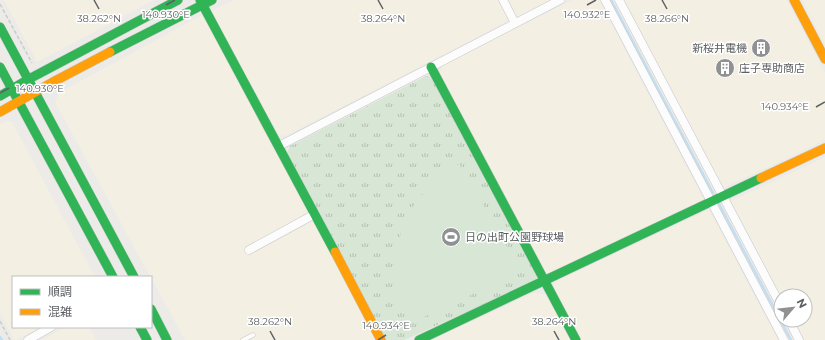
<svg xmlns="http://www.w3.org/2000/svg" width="825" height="340" font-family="Montserrat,'Noto Sans JP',sans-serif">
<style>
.commercial{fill:#f4efe3}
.park{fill:url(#park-tufts)}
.garden{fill:#d8e6d5}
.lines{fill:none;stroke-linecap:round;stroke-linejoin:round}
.stream{stroke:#c2def0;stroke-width:2.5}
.lane-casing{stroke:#c7c7c7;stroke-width:5}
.street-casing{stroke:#c7c7c7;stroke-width:9}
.fast-casing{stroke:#c9c9c9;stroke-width:10}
.slow-casing{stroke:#c9c9c9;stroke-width:10}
.path{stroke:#cacdcb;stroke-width:1.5;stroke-dasharray:4 2;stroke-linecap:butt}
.lane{stroke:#fcfcfc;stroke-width:4}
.street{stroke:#fcfcfc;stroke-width:8}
.fast{stroke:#30b455;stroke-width:9}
.slow{stroke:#ff9f0a;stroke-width:9}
.ticks{fill:none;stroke:#5e6164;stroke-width:1.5}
.labels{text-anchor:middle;stroke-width:3;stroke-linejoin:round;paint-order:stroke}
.poi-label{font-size:11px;fill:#5e6164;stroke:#fff;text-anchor:start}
.ticks-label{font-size:10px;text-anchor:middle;fill:#5e6164;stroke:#fff;stroke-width:3;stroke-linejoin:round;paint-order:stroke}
</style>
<defs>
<pattern id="park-tufts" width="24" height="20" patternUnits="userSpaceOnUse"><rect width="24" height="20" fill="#d8e6d5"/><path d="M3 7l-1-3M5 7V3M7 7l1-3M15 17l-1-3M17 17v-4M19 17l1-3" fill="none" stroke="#b2beb0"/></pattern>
</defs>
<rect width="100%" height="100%" fill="#ecebe8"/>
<g class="commercial">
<path d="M4,0H154L37,62Z"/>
<path d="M234,0H499L510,20L285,136L276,134L211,12Z"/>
<path d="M506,0H551L515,18Z"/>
<path d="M572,0H599L704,200L552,273L544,272L439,75L442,66Z"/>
<path d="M623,0H787L825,73V140L723,188Z"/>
<path d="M802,0H825V45Z"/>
<path d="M204,14L378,340H185L55,102L59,93Z"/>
<path d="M7,121L12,122L95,277H13V327H41L16,340H14L0,313V124Z"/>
<path d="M825,157V340H804L794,320H805V296H781L731,201Z"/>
<path d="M709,210L778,340H579L552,289L555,282Z"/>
<path d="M534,293L547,295L570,340H431Z"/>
<path d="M65,327H89L96,340H42Z"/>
</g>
<path class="park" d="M426,76L432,77L537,274L536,281L404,340H386L287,153L290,146Z"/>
<path class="garden" d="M459,164L516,262L513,275L409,324L398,297L397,256L403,219L431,184Z"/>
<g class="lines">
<g class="stream">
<path d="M611,0L713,193"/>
<path d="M719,204L791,340"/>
<path d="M0,337L2,340"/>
</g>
<defs>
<path id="lane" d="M243,340L253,335"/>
<g id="street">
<path d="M503,0L515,23"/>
<path d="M605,0L784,340"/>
<path d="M619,0L781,306"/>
<path d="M279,146L560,0"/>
<path d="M249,250L315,214"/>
<path d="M789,320L799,340"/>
<path d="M28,340L51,327"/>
</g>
<g id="fast">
<path d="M200,0L335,252"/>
<path d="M0,27L134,277"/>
<path d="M110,52L212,0"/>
<path d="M0,67L113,277"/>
<path d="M431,67L576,340"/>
<path d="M0,96L29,79L178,0"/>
<path d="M151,309L167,340"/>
<path d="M140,327L147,340"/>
<path d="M419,340L761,178"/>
</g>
<g id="slow">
<path d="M794,0L825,59"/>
<path d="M0,112L53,82L110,52"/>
<path d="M761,178L825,148"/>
<path d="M335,252L381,340"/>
</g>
</defs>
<use href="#lane" class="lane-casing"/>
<use href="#street" class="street-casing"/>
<use href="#fast" class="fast-casing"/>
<use href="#slow" class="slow-casing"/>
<g class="path">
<path d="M0,4L32,63"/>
<path d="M0,321L10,340"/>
</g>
<use href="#lane" class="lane"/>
<use href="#street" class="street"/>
<use href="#fast" class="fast"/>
<use href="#slow" class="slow"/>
</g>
<path class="ticks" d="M94,0L99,9M378,0L383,9M662,0L667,9M166,5L175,0M587,5L596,0M0,93L9,88M816,107L825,102M270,331L275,340M554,331L559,340M378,340L386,335"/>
<defs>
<symbol id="building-disc" viewBox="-11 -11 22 22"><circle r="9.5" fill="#909192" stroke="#fff"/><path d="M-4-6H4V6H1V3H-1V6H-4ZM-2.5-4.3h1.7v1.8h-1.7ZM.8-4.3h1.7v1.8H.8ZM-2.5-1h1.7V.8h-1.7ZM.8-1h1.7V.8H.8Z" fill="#fff"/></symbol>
<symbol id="stadium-disc" viewBox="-11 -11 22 22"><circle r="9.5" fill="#909192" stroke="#fff"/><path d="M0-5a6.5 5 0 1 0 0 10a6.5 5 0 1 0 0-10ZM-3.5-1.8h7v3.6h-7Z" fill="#fff"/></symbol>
</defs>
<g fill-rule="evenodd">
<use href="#building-disc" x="750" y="37" width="22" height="22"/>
<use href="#building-disc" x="714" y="57" width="22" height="22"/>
<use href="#stadium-disc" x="440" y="226" width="22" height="22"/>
</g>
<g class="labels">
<g class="poi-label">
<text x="747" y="52" text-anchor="end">新桜井電機</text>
<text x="739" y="72">庄子専助商店</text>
<text x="465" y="241">日の出町公園野球場</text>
</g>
</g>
<g class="ticks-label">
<text x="166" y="18">140.930°E</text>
<text x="587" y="18">140.932°E</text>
<text x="99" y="22">38.262°N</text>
<text x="383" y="22">38.264°N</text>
<text x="667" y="22">38.266°N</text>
<text x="40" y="92">140.930°E</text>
<text x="785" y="110">140.934°E</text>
<text x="270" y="325">38.262°N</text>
<text x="554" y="325">38.264°N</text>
<text x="386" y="329">140.934°E</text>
</g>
<rect x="12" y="276" width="140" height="52" fill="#ffffff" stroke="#bfc0c1"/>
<rect x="20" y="289" width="20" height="6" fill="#30b455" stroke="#bfc0c1"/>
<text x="48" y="296" font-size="12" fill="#5e6164">順調</text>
<rect x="20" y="309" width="20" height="6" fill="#ff9f0a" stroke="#bfc0c1"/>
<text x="48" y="316" font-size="12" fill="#5e6164">混雑</text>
<g transform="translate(793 308) rotate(62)"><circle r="19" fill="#ffffff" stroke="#bfc0c1"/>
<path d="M0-3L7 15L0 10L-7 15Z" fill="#909192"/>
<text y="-6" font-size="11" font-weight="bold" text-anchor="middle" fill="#5e6164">N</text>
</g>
</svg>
